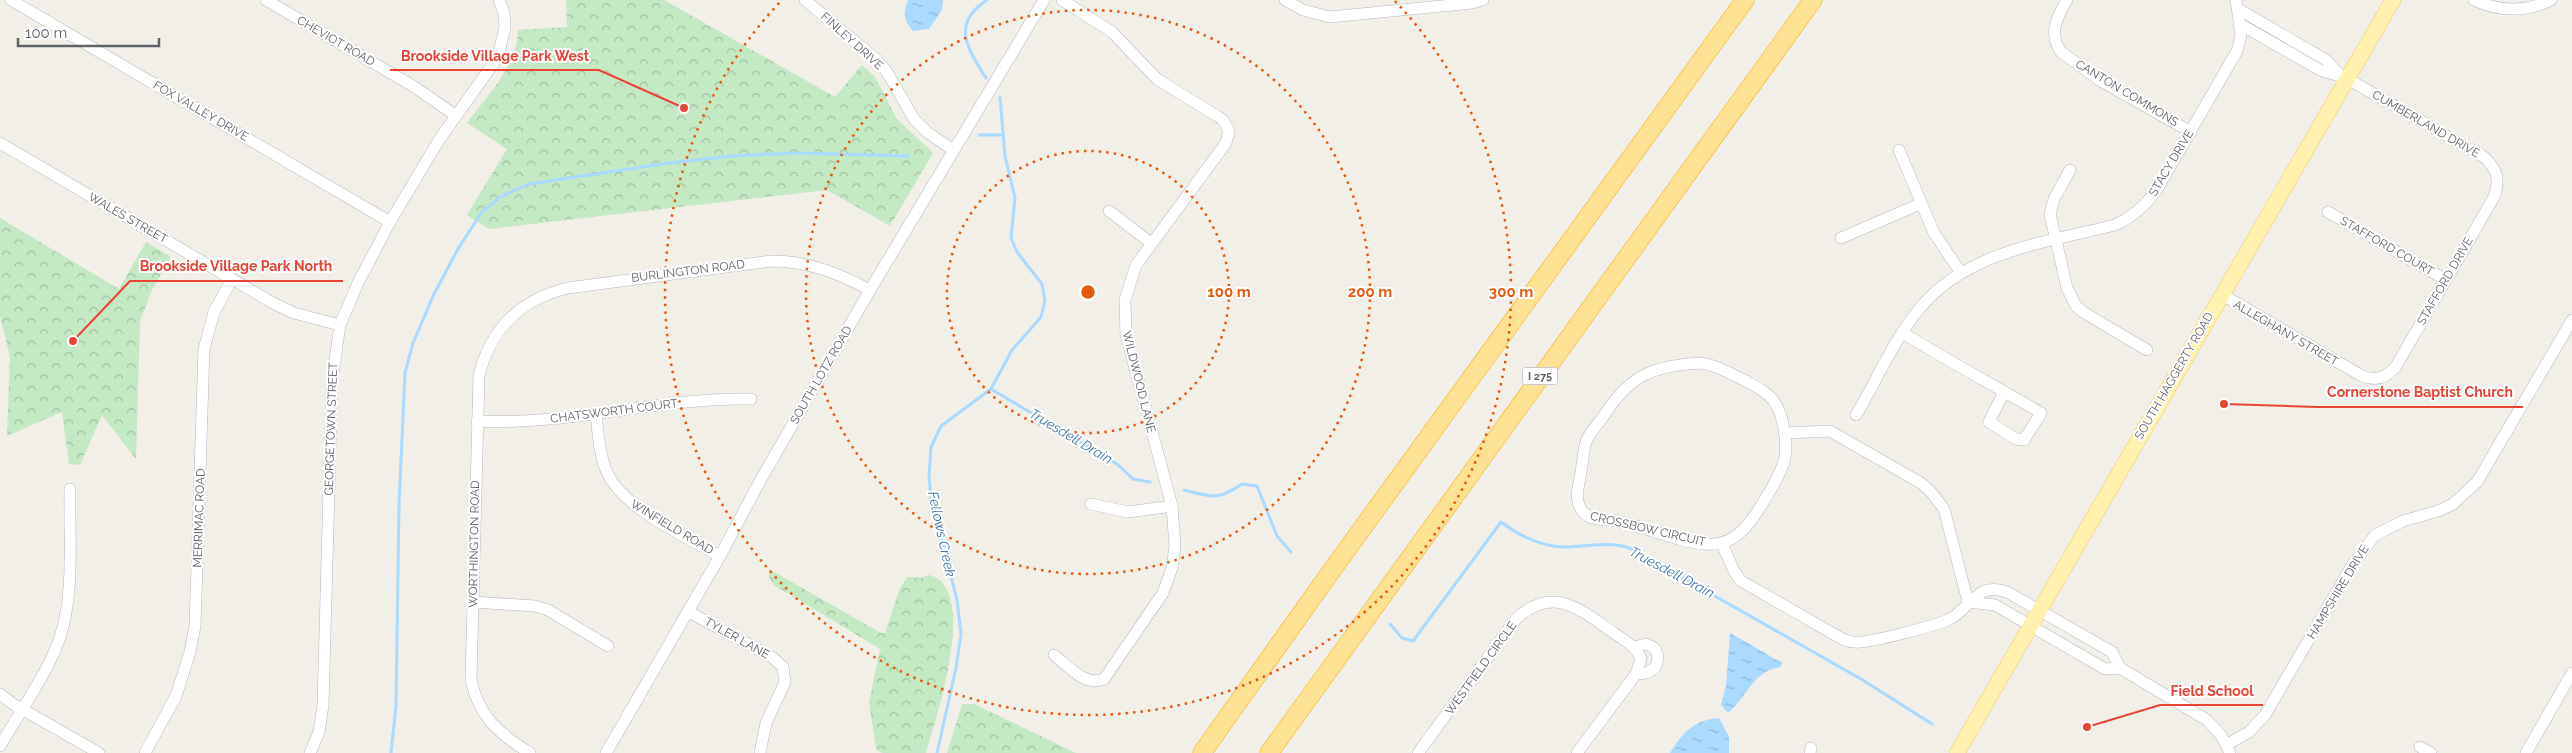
<svg xmlns="http://www.w3.org/2000/svg" width="2572" height="753" font-family="Raleway,sans-serif">
<style>
.forest{fill:url(#forest-crowns)}
.water{fill:url(#water-ripples)}
.lines{fill:none;stroke-linecap:round;stroke-linejoin:round}
.stream{stroke:#aadaff;stroke-width:3}
.minor-casing{stroke:#b5b8bc;stroke-width:12}
.major-casing{stroke:#f2c960;stroke-width:16}
.highway-casing{stroke:#f9ab00;stroke-width:19}
.minor{stroke:#fff;stroke-width:11}
.major{stroke:#fff2af;stroke-width:15}
.highway{stroke:#fde293;stroke-width:18}
.ring{fill:none;stroke:#e8590c;stroke-width:2.5;stroke-dasharray:2.5 5}
.labels{text-anchor:middle;stroke-width:4;stroke-linejoin:round;paint-order:stroke}
.shield{fill:#fff;stroke:#8f9295;stroke-width:1}
.shield-label{font-size:11px;font-weight:bold;fill:#5f6368}
.street-label{font-size:12px;fill:#5f6368;stroke:#fff}
.water-label{font-size:14px;font-style:italic;fill:#4174aa;stroke:#fff}
.centre{fill:#e8590c;stroke:#fff;stroke-width:2.5}
.ring-label{font-size:15px;text-anchor:middle;font-weight:bold;fill:#e8590c;stroke:#fff;stroke-width:4;stroke-linejoin:round;paint-order:stroke}
.leader{fill:none;stroke:#ea4335;stroke-width:2}
.callout-dot{fill:#ea4335;stroke:#fff;stroke-width:2}
.callout-label{font-size:14px;text-anchor:middle;font-weight:bold;fill:#ea4335;stroke:#fff;stroke-width:4;stroke-linejoin:round;paint-order:stroke}
</style>
<defs>
<pattern id="forest-crowns" width="20" height="18" patternUnits="userSpaceOnUse" patternTransform="scale(1.25)"><rect width="20" height="18" fill="#c5e8c5"/><path d="M2 6a3 3 0 1 1 6 0M12 15a3 3 0 1 1 6 0" fill="none" stroke="#a3c0a4"/></pattern>
<pattern id="water-ripples" width="26" height="14" patternUnits="userSpaceOnUse" patternTransform="scale(1.25)"><rect width="26" height="14" fill="#aadaff"/><path d="M2 4q2-2 4 0t4 0M15 11q2-2 4 0t4 0" fill="none" stroke="#8eb4d2"/></pattern>
</defs>
<rect width="100%" height="100%" fill="#f1efe8"/>
<g class="forest">
<path d="M566,0H664L835,97L862,65L875,77L897,119L933,153L890,226L827,190L489,229L467,215L507,149L467,123C487,96 518,65 518,30L567,27Z"/>
<path d="M0,218L119,289L146,242L171,257L152,290L140,321L136,459L102,415L80,465L69,464L62,412L7,436L10,357L0,315Z"/>
<path d="M769,569L881,633H885L899,590L907,577L921,578L929,575C980,588 936,719 926,753H882L876,749L869,703L880,649L774,585L769,577Z"/>
<path d="M962,704H974L1076,753H947Z"/>
</g>
<g class="water">
<path d="M908,0H943L942,10L929,29L913,31C904,21 903,13 908,0Z"/>
<path d="M1730,633L1782,663L1780,667C1753,671 1747,697 1728,713L1721,705L1726,686Z"/>
<path d="M1719,718L1729,737V753H1670C1683,732 1694,720 1719,718Z"/>
</g>
<g class="lines">
<g class="stream">
<path d="M986,78C968,49 950,24 987,0"/>
<path d="M979,135H1003"/>
<path d="M991,389L1117,464L1133,479L1150,482"/>
<path d="M1184,490C1213,497 1217,501 1242,484L1257,486L1277,536L1291,552"/>
<path d="M1390,624L1402,638L1413,641L1501,522C1521,537 1545,548 1570,547C1591,546 1612,541 1632,549L1861,679L1932,724"/>
<path d="M391,753L396,706L399,505L405,373L413,343L434,294L458,249L481,213L500,197L529,184L669,163L732,156L797,153L909,156"/>
<path d="M937,753L956,668L961,634L957,600L931,498L929,476L931,447L941,426L991,389L1012,350L1041,317L1045,301L1042,284L1017,252L1011,238L1015,198L1005,156L1000,97"/>
</g>
<defs>
<g id="minor">
<path d="M11,0L390,222"/>
<path d="M266,0L413,86L455,115"/>
<path d="M805,0L877,60L887,72L914,119L927,132L953,150"/>
<path d="M1285,0L1303,10L1330,17L1472,3L1483,0"/>
<path d="M2067,0C2057,17 2048,34 2061,52L2101,81L2191,132"/>
<path d="M2474,0C2500,12 2526,12 2551,0"/>
<path d="M2238,9L2326,60L2340,75"/>
<path d="M0,143L273,303L294,313L340,325"/>
<path d="M1899,150L1934,233L1961,273"/>
<path d="M2070,170L2054,199L2050,214L2067,288L2076,306L2083,312L2147,350"/>
<path d="M1109,211L1151,243"/>
<path d="M2328,212L2446,280"/>
<path d="M1841,238L1920,204"/>
<path d="M2221,294L2362,376C2375,381 2386,378 2395,368L2494,197C2500,180 2498,170 2484,157L2346,78L2320,70L2240,24"/>
<path d="M1903,333C1948,361 1995,386 2041,413L2024,440L2016,439L1989,422L2004,392"/>
<path d="M1700,363C1716,365 1727,372 1742,379C1753,385 1768,392 1775,403C1784,417 1787,442 1785,458C1782,472 1774,484 1767,496C1753,519 1738,547 1706,544C1674,542 1646,526 1615,521C1605,519 1590,521 1583,512C1573,500 1579,485 1581,472C1583,462 1583,452 1586,442C1589,433 1597,425 1603,417C1629,376 1651,366 1700,363Z"/>
<path d="M596,414C598,432 599,453 606,470C622,509 685,536 720,556"/>
<path d="M1856,415C1877,380 1894,339 1920,308C1967,251 2048,242 2115,225C2133,217 2145,206 2156,191L2237,51L2241,35L2236,0"/>
<path d="M477,421C569,426 659,397 751,399"/>
<path d="M1785,433L1830,431L1921,483L1931,492L1944,509L1968,602"/>
<path d="M1091,504L1128,512L1172,506"/>
<path d="M1722,544L1734,571L1741,581L1844,640C1849,641 1854,643 1859,642C1873,642 1938,625 1950,619C1972,607 1977,580 2009,593L2112,652L2120,668L2207,720L2221,735L2230,753"/>
<path d="M473,602L535,606L548,610L608,646"/>
<path d="M1968,602L1995,605L2105,669L2120,668"/>
<path d="M689,612L772,657L783,667L785,682L766,723L760,753"/>
<path d="M1633,647L1646,644C1659,648 1660,657 1655,668L1647,673L1636,674"/>
<path d="M1054,655C1068,666 1085,687 1104,679L1163,593L1172,568L1175,546L1172,506L1126,335L1125,300L1136,265L1226,143L1229,131L1223,120L1217,116L1157,79L1112,32L1062,0"/>
<path d="M0,694L13,704L99,753"/>
<path d="M2226,745L2249,732L2265,715L2351,567L2375,535L2403,521L2438,511L2453,504L2477,482L2572,320"/>
<path d="M0,746C19,713 46,676 59,640C75,596 69,536 70,489"/>
<path d="M2420,747L2431,753"/>
<path d="M145,753L176,696L190,652L195,626L204,349L214,312L232,279"/>
<path d="M310,753L319,732L323,705L332,381L340,325L358,283L390,222L439,140L498,57L505,27L504,13L499,0"/>
<path d="M530,753C499,734 478,716 471,679L479,376C490,329 521,299 568,288L771,261C808,261 838,273 870,290"/>
<path d="M606,753L720,556L760,481L870,290L1044,0"/>
<path d="M1418,753L1516,619C1553,584 1581,610 1614,633C1623,640 1638,647 1641,659L1636,674L1577,753"/>
<path d="M1810,753L1811,748"/>
<path d="M2526,753L2572,673"/>
</g>
<path id="major" d="M1957,753L2393,0"/>
<g id="highway">
<path d="M1202,753L1327,577L1745,0"/>
<path d="M1269,753L1813,0"/>
</g>
</defs>
<use href="#minor" class="minor-casing"/>
<use href="#major" class="major-casing"/>
<use href="#highway" class="highway-casing"/>
<use href="#minor" class="minor"/>
<use href="#major" class="major"/>
<use href="#highway" class="highway"/>
</g>
<g class="ring">
<circle cx="1088" cy="292" r="141"/>
<circle cx="1088" cy="292" r="282"/>
<path d="M1395 1A423 423 0 1 1 781 1"/>
</g>
<g class="labels">
<rect class="shield" x="1522.5" y="367.5" width="35" height="17" rx="4"/>
<g class="shield-label">
<text x="1540" y="380">I 275</text>
</g>
<g class="street-label">
<text transform="translate(336 41) rotate(30)" y="4">CHEVIOT ROAD</text>
<text transform="translate(852 41) rotate(42)" y="4">FINLEY DRIVE</text>
<text transform="translate(2127 93) rotate(31)" y="4">CANTON COMMONS</text>
<text transform="translate(201 111) rotate(30)" y="4">FOX VALLEY DRIVE</text>
<text transform="translate(2426 124) rotate(30)" y="4">CUMBERLAND DRIVE</text>
<text transform="translate(2171 163) rotate(-59)" y="4">STACY DRIVE</text>
<text transform="translate(128 218) rotate(30)" y="4">WALES STREET</text>
<text transform="translate(2387 246) rotate(30)" y="4">STAFFORD COURT</text>
<text transform="translate(688 271) rotate(-7)" y="4">BURLINGTON ROAD</text>
<text transform="translate(2445 281) rotate(-60)" y="4">STAFFORD DRIVE</text>
<text transform="translate(2286 333) rotate(30)" y="4">ALLEGHANY STREET</text>
<text transform="translate(821 375) rotate(-60)" y="4">SOUTH LOTZ ROAD</text>
<text transform="translate(2174 376) rotate(-60)" y="4">SOUTH HAGGERTY ROAD</text>
<text transform="translate(1139 382) rotate(76)" y="4">WILDWOOD LANE</text>
<text transform="translate(614 411) rotate(-7)" y="4">CHATSWORTH COURT</text>
<text transform="translate(331 429) rotate(-88)" y="4">GEORGETOWN STREET</text>
<text transform="translate(199 518) rotate(-88)" y="4">MERRIMAC ROAD</text>
<text transform="translate(672 527) rotate(31)" y="4">WINFIELD ROAD</text>
<text transform="translate(1648 529) rotate(13)" y="4">CROSSBOW CIRCUIT</text>
<text transform="translate(474 544) rotate(-89)" y="4">WORTHINGTON ROAD</text>
<text transform="translate(2338 592) rotate(-59)" y="4">HAMPSHIRE DRIVE</text>
<text transform="translate(737 638) rotate(29)" y="4">TYLER LANE</text>
<text transform="translate(1481 668) rotate(-54)" y="4">WESTFIELD CIRCLE</text>
</g>
<g class="water-label">
<text transform="translate(1071 436) rotate(31)" y="5">Truesdell Drain</text>
<text transform="translate(942 534) rotate(78)" y="5">Fellows Creek</text>
<text transform="translate(1672 572) rotate(28)" y="5">Truesdell Drain</text>
</g>
</g>
<circle cx="1088" cy="292" r="8" class="centre"/>
<g class="ring-label">
<text x="1229" y="297">100 m</text>
<text x="1370" y="297">200 m</text>
<text x="1511" y="297">300 m</text>
</g>
<path class="leader" d="M684 108L599 70H390M73 341L130 281H343M2224 404L2317 407H2523M2087 727L2160 705H2263"/>
<g class="callout-dot">
<circle cx="684" cy="108" r="5"/>
<circle cx="73" cy="341" r="5"/>
<circle cx="2224" cy="404" r="5"/>
<circle cx="2087" cy="727" r="5"/>
</g>
<g class="callout-label">
<text x="495" y="61">Brookside Village Park West</text>
<text x="236" y="271">Brookside Village Park North</text>
<text x="2420" y="397">Cornerstone Baptist Church</text>
<text x="2212" y="696">Field School</text>
</g>
<path d="M18 38v8h141v-8" fill="none" stroke="#5f6368" stroke-width="2.5"/>
<text x="25" y="38" font-size="15" fill="#5f6368" stroke="#ffffff" stroke-width="4" paint-order="stroke">100 m</text>
</svg>
